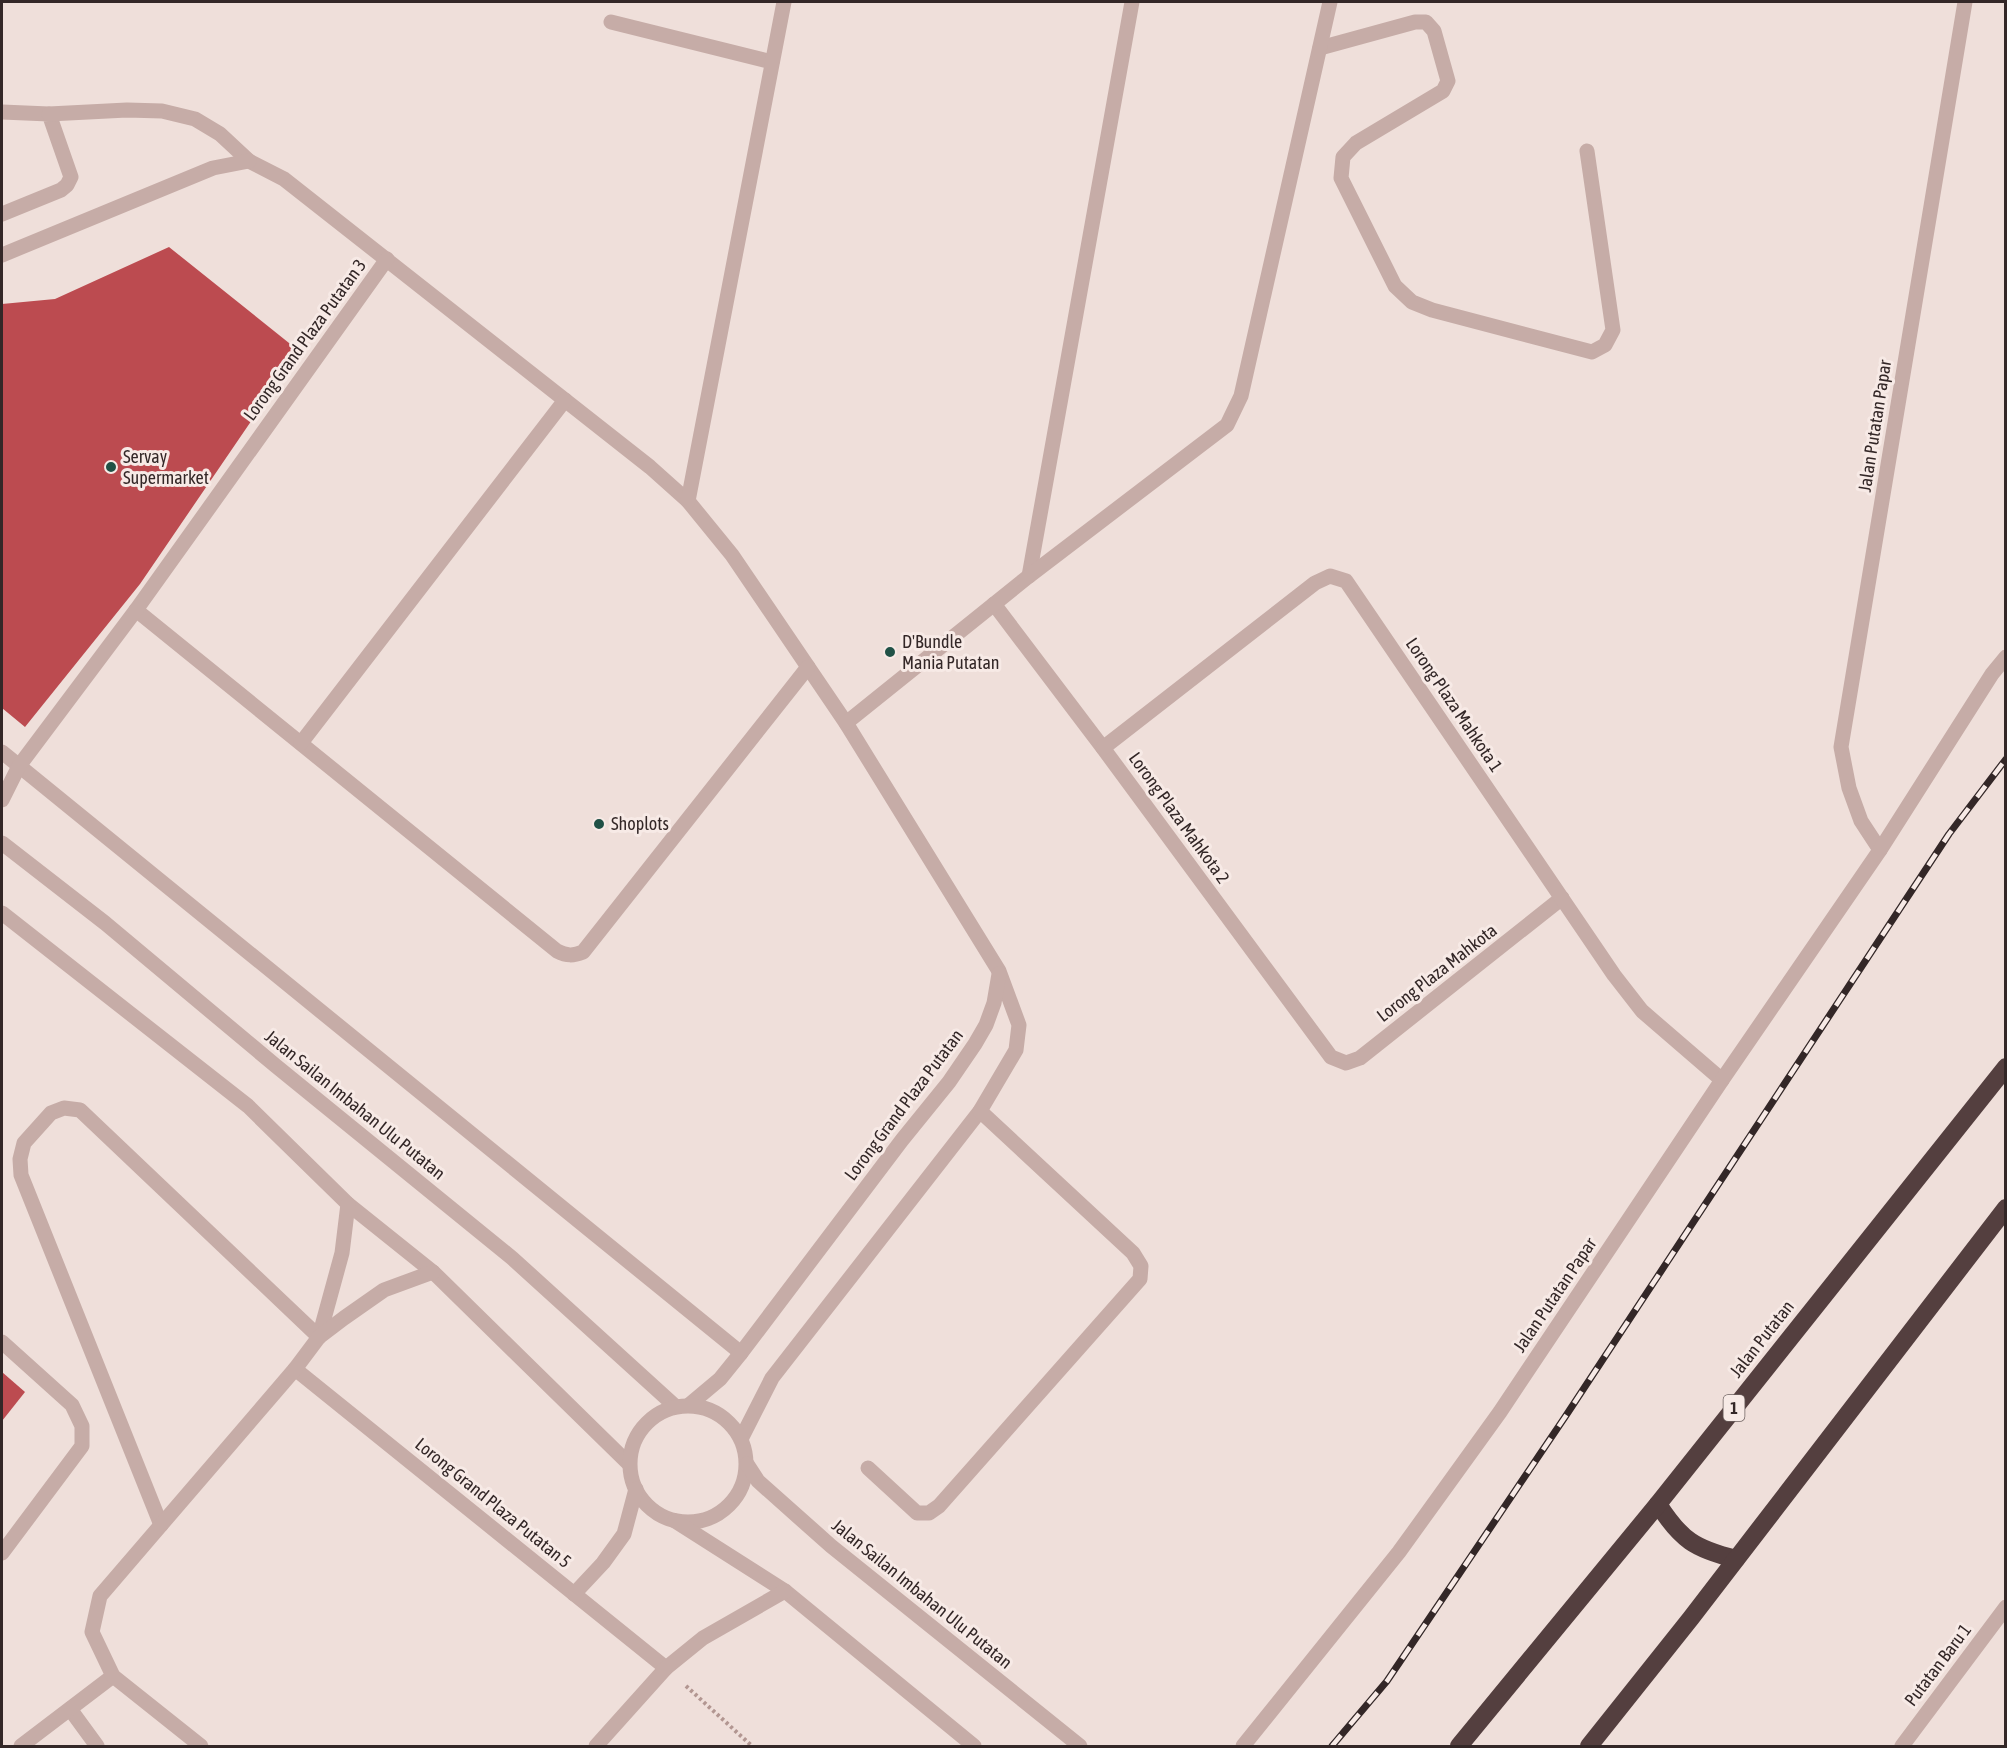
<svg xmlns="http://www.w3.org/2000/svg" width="2007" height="1748" font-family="'Asap Condensed',sans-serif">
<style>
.building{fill:#bc4b50}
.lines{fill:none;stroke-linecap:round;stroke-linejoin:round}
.path{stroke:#b29691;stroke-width:4;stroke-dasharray:3 3;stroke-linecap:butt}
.minor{stroke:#c6aca7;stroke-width:15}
.highway{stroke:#543f3f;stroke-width:18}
.rail-casing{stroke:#332727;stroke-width:7}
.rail{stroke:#f7eae6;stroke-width:4.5;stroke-dasharray:14;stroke-linecap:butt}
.poi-dot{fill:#205146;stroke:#f7eae6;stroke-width:2}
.labels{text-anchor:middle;stroke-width:6;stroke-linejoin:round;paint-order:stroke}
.shield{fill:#f7eae6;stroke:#6e6260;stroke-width:1.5}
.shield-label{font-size:16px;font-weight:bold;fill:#332727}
.street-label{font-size:18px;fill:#332727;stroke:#f7eae6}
.poi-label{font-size:18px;fill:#332727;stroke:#f7eae6;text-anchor:start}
</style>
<rect width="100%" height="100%" fill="#efdfda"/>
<g class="building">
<path d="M169,247L299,351L140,584L25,727L2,708V304L55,299Z"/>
<path d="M2,1372L25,1392L2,1421Z"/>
</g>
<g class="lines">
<path class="path" d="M686,1686L752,1746"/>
<g class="minor">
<path d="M611,22L772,62"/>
<path d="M1320,48L1415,22H1426L1434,31L1448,81L1443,91L1356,143L1343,157L1341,178L1395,286L1412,302L1432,310L1592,352L1605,345L1613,330L1587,151"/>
<path d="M2,112L49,114L71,177L67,185L61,190L2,214"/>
<path d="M49,114L127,110L162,111L195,119L220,134L249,161L284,179L650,467L688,501L732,555L846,723L999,971L1019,1025L1016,1050L980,1111L772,1378L741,1439"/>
<path d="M2,255L213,168L249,161"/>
<path d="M688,501L784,2"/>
<path d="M1029,576L1132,2"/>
<path d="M994,604L1103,748L1331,1057L1346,1063L1360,1058L1562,898"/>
<path d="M136,610L557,951C567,956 573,956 583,952L808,667"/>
<path d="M846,723L1029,576L1227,425L1241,396L1330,2"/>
<path d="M301,743L565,400"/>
<path d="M1103,748L1315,583L1330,576L1346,581L1614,975L1642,1011L1722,1080"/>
<path d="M2,752L741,1353"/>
<path d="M2,800L19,766L136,610L387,259"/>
<path d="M2,843L105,923L276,1066L512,1258L675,1406"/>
<path d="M1880,850L1861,821L1849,788L1841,747L1965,2"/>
<path d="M2,913L248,1106L348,1204L433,1272L629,1464"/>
<path d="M319,1337L342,1253L348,1204"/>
<path d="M2,1342L72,1405L82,1426V1446L2,1553"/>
<path d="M295,1369L666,1668"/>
<path d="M689,1405L720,1379L741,1353L902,1140L949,1082L975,1044L986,1025L994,1003L999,974"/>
<circle cx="688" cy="1464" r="58"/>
<path d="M747,1464L758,1481L831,1546L1080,1746"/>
<path d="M868,1468L917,1513H929L939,1506L1140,1279L1141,1266L1133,1253L980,1111"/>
<path d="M675,1521L785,1591L974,1746"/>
<path d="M161,1525L21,1175L20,1159L24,1143L51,1113L64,1108L80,1110L319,1337"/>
<path d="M574,1594L603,1563L624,1534L636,1489"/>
<path d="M70,1709L97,1746"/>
<path d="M21,1746L113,1676"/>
<path d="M201,1746L113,1676L92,1632L100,1596L295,1369L319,1337L344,1318L384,1290L433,1272"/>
<path d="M596,1746L666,1668L703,1638L785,1591"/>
<path d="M1243,1746L1399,1552L1500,1412L1722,1080L1880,850L1992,674L2006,657"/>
<path d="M1902,1746L2006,1607"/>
</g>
<g class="highway">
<path d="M1658,1504C1681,1540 1695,1549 1736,1559"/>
<path d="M1459,1746L1658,1504L2006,1067"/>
<path d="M1589,1746L1691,1618L2006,1208"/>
</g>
<defs>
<path id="rail" d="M1332,1746L1387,1681L1565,1417L1949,834L2006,759"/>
</defs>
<use href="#rail" class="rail-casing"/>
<use href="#rail" class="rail"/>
</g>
<g class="poi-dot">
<circle cx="111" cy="467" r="6"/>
<circle cx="890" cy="652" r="6"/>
<circle cx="599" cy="824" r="6"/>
</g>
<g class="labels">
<rect class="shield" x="1723.5" y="1395" width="21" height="26" rx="4.5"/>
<g class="shield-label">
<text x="1734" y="1414">1</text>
</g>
<g class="street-label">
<text transform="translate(305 340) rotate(-54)" y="6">Lorong Grand Plaza Putatan 3</text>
<text transform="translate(1875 426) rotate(-81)" y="6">Jalan Putatan Papar</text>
<text transform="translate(1454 705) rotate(56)" y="6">Lorong Plaza Mahkota 1</text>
<text transform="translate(1179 818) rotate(54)" y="6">Lorong Plaza Mahkota 2</text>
<text transform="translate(1437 973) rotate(-38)" y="6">Lorong Plaza Mahkota</text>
<text transform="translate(355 1105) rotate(39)" y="6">Jalan Sailan Imbahan Ulu Putatan</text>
<text transform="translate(904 1105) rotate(-53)" y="6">Lorong Grand Plaza Putatan</text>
<text transform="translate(1555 1295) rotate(-56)" y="6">Jalan Putatan Papar</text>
<text transform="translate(1762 1339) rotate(-52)" y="6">Jalan Putatan</text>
<text transform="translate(493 1503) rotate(39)" y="6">Lorong Grand Plaza Putatan 5</text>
<text transform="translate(922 1594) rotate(39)" y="6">Jalan Sailan Imbahan Ulu Putatan</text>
<text transform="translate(1938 1665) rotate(-53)" y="6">Putatan Baru 1</text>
</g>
<g class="poi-label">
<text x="123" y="463">Servay<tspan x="123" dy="21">Supermarket</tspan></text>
<text x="902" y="648">D'Bundle<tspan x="902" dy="21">Mania Putatan</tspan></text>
<text x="611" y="830">Shoplots</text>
</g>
</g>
<rect width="2007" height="1748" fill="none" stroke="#332727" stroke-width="6"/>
</svg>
